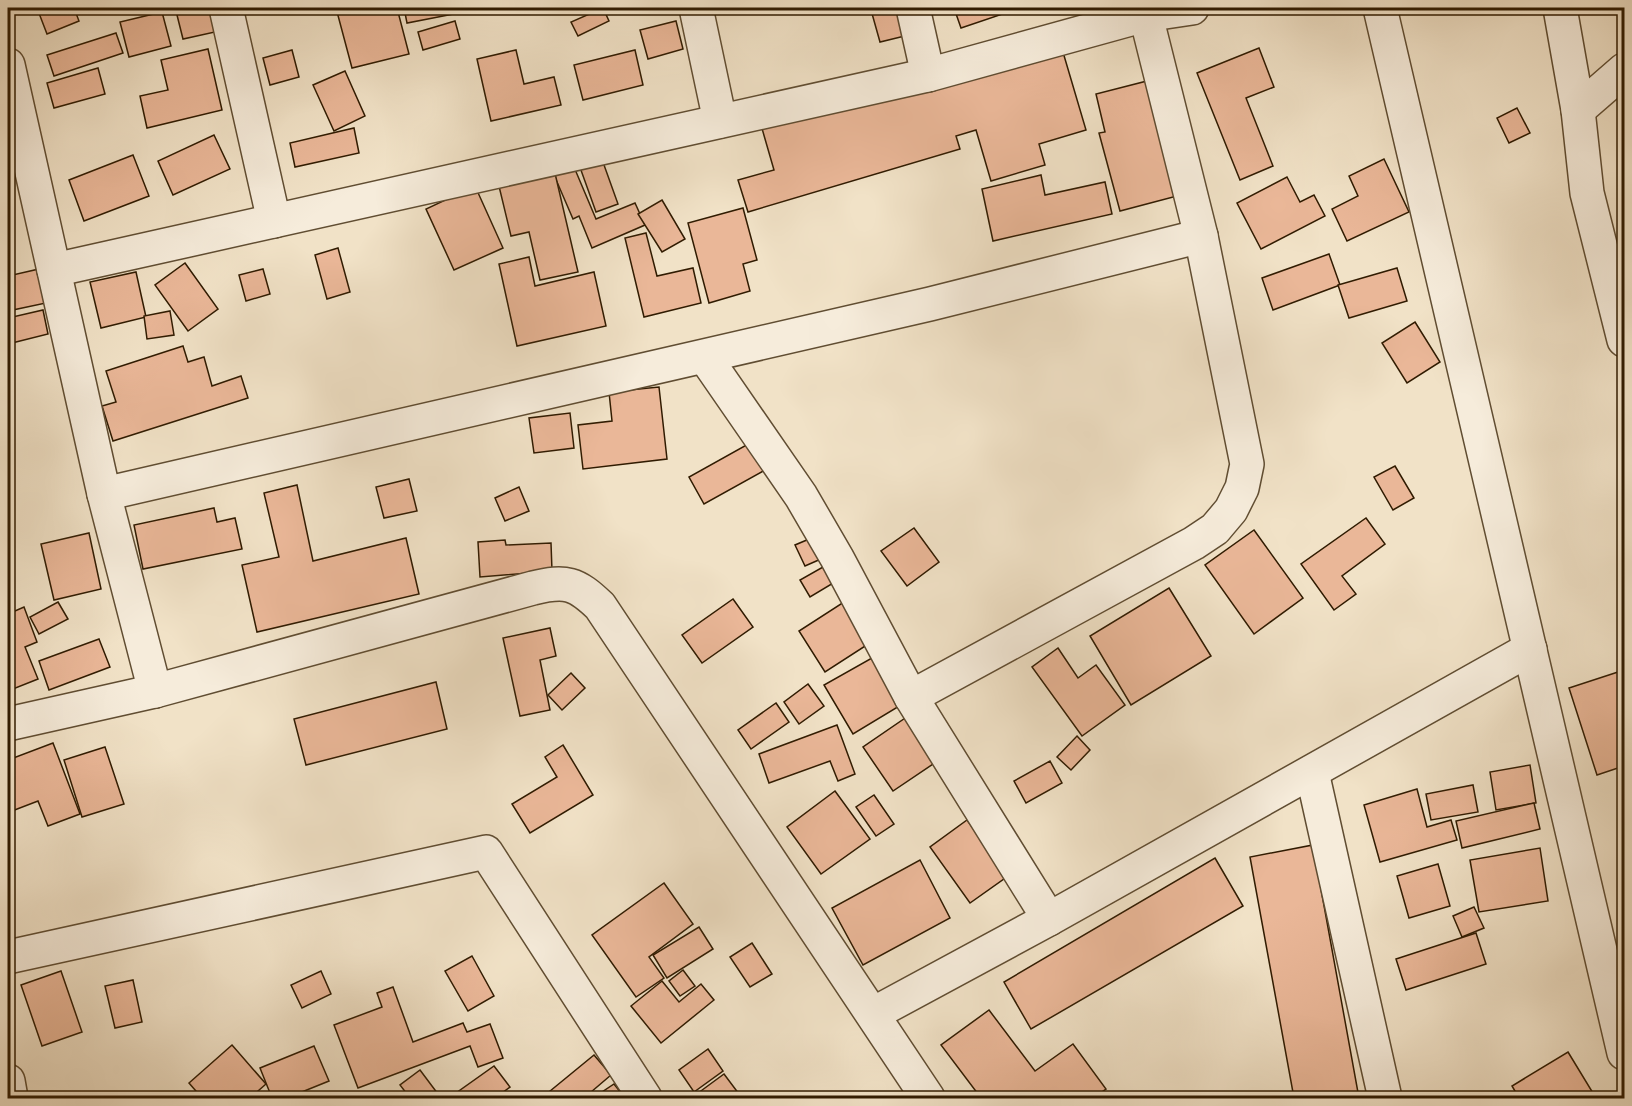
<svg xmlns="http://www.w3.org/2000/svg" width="1632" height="1106" font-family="'Old Standard TT',serif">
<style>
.building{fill:#eab798;stroke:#301b01;stroke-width:1.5}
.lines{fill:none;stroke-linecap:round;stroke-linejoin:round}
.minor-casing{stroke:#604d32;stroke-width:36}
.minor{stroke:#f6ecdb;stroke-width:33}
</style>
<rect width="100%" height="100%" fill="#f1e2c7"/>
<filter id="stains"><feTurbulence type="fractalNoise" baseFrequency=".00333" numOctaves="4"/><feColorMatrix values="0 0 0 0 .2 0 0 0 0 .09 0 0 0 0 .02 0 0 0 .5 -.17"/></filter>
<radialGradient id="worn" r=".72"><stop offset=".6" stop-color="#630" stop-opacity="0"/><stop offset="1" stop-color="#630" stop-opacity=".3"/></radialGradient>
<g class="building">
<path d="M37,8H74L79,21L47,34Z"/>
<path d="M192,8H210L215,32L183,39L176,11Z"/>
<path d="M336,8H397L409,54L352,68Z"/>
<path d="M404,8H463L464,12L407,23Z"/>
<path d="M603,8L609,21L578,36L571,22Z"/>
<path d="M880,8H906L913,34L880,42L871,10Z"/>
<path d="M954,8H1020L961,28Z"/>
<path d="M162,12L171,46L129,57L120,22Z"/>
<path d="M455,21L460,39L423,50L418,32Z"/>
<path d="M676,21L683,49L648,59L640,30Z"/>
<path d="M116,33L123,53L54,76L47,55Z"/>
<path d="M1060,42L1086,130L1039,144L1045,165L991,181L976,130L956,136L960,149L748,212L738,180L774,170L761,125Z"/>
<path d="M1259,48L1274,87L1246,98L1273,166L1240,180L1197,73Z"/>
<path d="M208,49L222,110L147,128L140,96L168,90L161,60Z"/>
<path d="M292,50L299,77L270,85L263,58Z"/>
<path d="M516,50L524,84L554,77L561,105L491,121L477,59Z"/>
<path d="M635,50L643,85L583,100L574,65Z"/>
<path d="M98,68L105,94L54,108L47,83Z"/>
<path d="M345,71L365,116L334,131L313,85Z"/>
<path d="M1147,81L1177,196L1120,211L1099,133L1105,132L1096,94Z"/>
<path d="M1517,108L1530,133L1509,143L1497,118Z"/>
<path d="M354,128L359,153L295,167L290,143Z"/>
<path d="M214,135L230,169L173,195L158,161Z"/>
<path d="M599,151L618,204L596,212L577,159Z"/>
<path d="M133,155L149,196L84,221L69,180Z"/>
<path d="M1384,159L1409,212L1347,241L1332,209L1358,196L1349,176Z"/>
<path d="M574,167L596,219L635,203L645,225L592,248L579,216L573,219L554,175Z"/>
<path d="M554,169L578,272L540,280L529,232L511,236L498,182Z"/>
<path d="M1041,175L1045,195L1105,182L1112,214L993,241L982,189Z"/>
<path d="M1287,177L1300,202L1314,195L1325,216L1261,249L1237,203Z"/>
<path d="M475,186L503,248L454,270L426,209Z"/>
<path d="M662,200L685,239L662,252L638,214Z"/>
<path d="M743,208L757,260L743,264L750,291L709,303L688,223Z"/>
<path d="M646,233L657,276L693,268L701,303L644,317L625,238Z"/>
<path d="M338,248L350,292L327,299L315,255Z"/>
<path d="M1329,254L1340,285L1273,310L1262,278Z"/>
<path d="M529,257L535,286L594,272L606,326L517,346L499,264Z"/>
<path d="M185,263L218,309L188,331L155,285Z"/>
<path d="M1397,268L1407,301L1349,318L1338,285Z"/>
<path d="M39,269L46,303L8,311V276Z"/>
<path d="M263,269L270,294L246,301L239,275Z"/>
<path d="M136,272L146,317L101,328L90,282Z"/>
<path d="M43,310L48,334L8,344V318Z"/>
<path d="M170,311L174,335L147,339L144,316Z"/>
<path d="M1415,322L1440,362L1407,383L1382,343Z"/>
<path d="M183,346L188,362L204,357L212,386L241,376L248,398L113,441L102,406L116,402L106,371Z"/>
<path d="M659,387L667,459L583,469L578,425L612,421L609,392Z"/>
<path d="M570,413L574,448L534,453L529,418Z"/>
<path d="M750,443L765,470L704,504L689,477Z"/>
<path d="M1395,466L1414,498L1393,510L1374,477Z"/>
<path d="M409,479L417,511L384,518L376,487Z"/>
<path d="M297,485L313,561L406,538L419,594L257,632L242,565L279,557L264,493Z"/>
<path d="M519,487L529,511L505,521L495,498Z"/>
<path d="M214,508L217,522L235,518L242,549L143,569L134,525Z"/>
<path d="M1366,518L1385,544L1342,576L1356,594L1334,610L1301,564Z"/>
<path d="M914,528L939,562L907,586L881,551Z"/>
<path d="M1254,530L1303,598L1254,634L1205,565Z"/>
<path d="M89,533L101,589L54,600L41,544Z"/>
<path d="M821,534L830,555L805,566L795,545Z"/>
<path d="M505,540L506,545L551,543L552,571L480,577L478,542Z"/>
<path d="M830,563L840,579L810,597L800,580Z"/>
<path d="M1169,588L1211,656L1131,705L1090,636Z"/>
<path d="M733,599L753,627L702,663L682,635Z"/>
<path d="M847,600L873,641L825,672L799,631Z"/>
<path d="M58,602L68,619L39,634L30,617Z"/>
<path d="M24,607L37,642L25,647L38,679L8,691V614Z"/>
<path d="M550,628L556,656L540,660L550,710L520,716L503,638Z"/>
<path d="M99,639L110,667L49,690L39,661Z"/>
<path d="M1058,648L1078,678L1096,665L1125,705L1082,736L1032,667Z"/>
<path d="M879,654L906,702L853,734L824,685Z"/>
<path d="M1618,672L1624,693V766L1597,775L1569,688Z"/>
<path d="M571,673L585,688L562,710L548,695Z"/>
<path d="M436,682L447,729L306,765L294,719Z"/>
<path d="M808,684L824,706L799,724L784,702Z"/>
<path d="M776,703L789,722L751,749L738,730Z"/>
<path d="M914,712L945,756L893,791L863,747Z"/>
<path d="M837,725L855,774L838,781L830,761L769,783L759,754Z"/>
<path d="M1077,736L1090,750L1071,770L1057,757Z"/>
<path d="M53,743L80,814L48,826L38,801L12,811L8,798V760Z"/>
<path d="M563,745L593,795L530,833L512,804L557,777L545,757Z"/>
<path d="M105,747L124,804L82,817L64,760Z"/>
<path d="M1050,761L1062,783L1026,803L1014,781Z"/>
<path d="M1530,765L1536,803L1496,810L1490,772Z"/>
<path d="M1473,785L1478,812L1431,820L1426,794Z"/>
<path d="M1417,789L1427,827L1451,820L1457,840L1380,862L1364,805Z"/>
<path d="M835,791L870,839L821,874L787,827Z"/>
<path d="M874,795L894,824L876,836L856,807Z"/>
<path d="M1534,803L1540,829L1462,848L1456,821Z"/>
<path d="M967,820L1008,876L970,903L930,847Z"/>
<path d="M1313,845L1359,1098H1294L1250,857Z"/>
<path d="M1540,848L1548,901L1479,912L1470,860Z"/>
<path d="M1215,858L1243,906L1031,1029L1004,982Z"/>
<path d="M920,860L950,918L863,965L832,908Z"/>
<path d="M1438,864L1450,906L1409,918L1397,876Z"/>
<path d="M664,883L693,924L649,957L664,978L636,997L592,935Z"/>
<path d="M1474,907L1484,928L1462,937L1453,916Z"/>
<path d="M699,927L713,949L667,978L653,955Z"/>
<path d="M1476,933L1486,964L1406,990L1396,959Z"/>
<path d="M752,943L772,974L750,987L730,957Z"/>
<path d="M472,956L494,996L468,1011L445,971Z"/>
<path d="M683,970L695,986L680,996L669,981Z"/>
<path d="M61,971L82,1032L42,1046L21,985Z"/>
<path d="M321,971L331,994L302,1008L291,985Z"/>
<path d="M133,980L142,1022L115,1028L105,986Z"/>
<path d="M662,981L679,1002L701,984L714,1000L661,1043L631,1006Z"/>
<path d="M393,987L413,1042L463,1023L467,1032L490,1024L503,1058L478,1067L470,1046L358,1088L334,1025L382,1007L377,993Z"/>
<path d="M989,1010L1035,1071L1073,1044L1106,1089L1093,1098H981L941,1045Z"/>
<path d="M232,1045L266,1084L250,1098H202L189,1083Z"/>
<path d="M314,1046L329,1081L287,1098H272L260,1068Z"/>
<path d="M708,1049L723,1071L694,1092L679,1070Z"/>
<path d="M1568,1052L1596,1098H1519L1512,1086Z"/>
<path d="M594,1055L611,1075L584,1098H546L544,1096Z"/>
<path d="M494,1066L510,1087L495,1098H449Z"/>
<path d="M420,1070L441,1098H410L400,1085Z"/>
<path d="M724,1074L742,1098H696L694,1096Z"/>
<path d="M614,1084L625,1098H593Z"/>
</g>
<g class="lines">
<defs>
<g id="minor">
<path d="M226,8L274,221"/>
<path d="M696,8L720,121"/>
<path d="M913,8L928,75"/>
<path d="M1380,8L1624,1053"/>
<path d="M1560,8L1578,110L1587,193L1624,340"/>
<path d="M8,65L104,494L155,691"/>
<path d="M1578,110L1624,70"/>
<path d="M54,270L928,75L1145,15L1192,8"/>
<path d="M705,357L801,496L837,558L911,697L1049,919"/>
<path d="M104,494L930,304L1201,236"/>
<path d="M911,697L1194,543L1215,529L1231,510L1242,488L1247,464L1201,236L1144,8"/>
<path d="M8,724L155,691L533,588C566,580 576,583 600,606L928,1098"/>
<path d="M1312,772L1385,1098"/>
<path d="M8,957L486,852L645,1098"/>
<path d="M873,1014L1049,919L1530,649"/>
<path d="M8,1081L11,1098"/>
</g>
</defs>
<use href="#minor" class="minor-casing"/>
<use href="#minor" class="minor"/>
</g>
<rect width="1632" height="1106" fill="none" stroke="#f1e2c7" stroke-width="30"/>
<rect x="9" y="9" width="1614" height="1088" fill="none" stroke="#301b01" stroke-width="3"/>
<rect x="15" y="15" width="1602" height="1076" fill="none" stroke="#301b01" stroke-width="1.5"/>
<rect width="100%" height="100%" filter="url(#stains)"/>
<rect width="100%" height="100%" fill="url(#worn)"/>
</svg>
